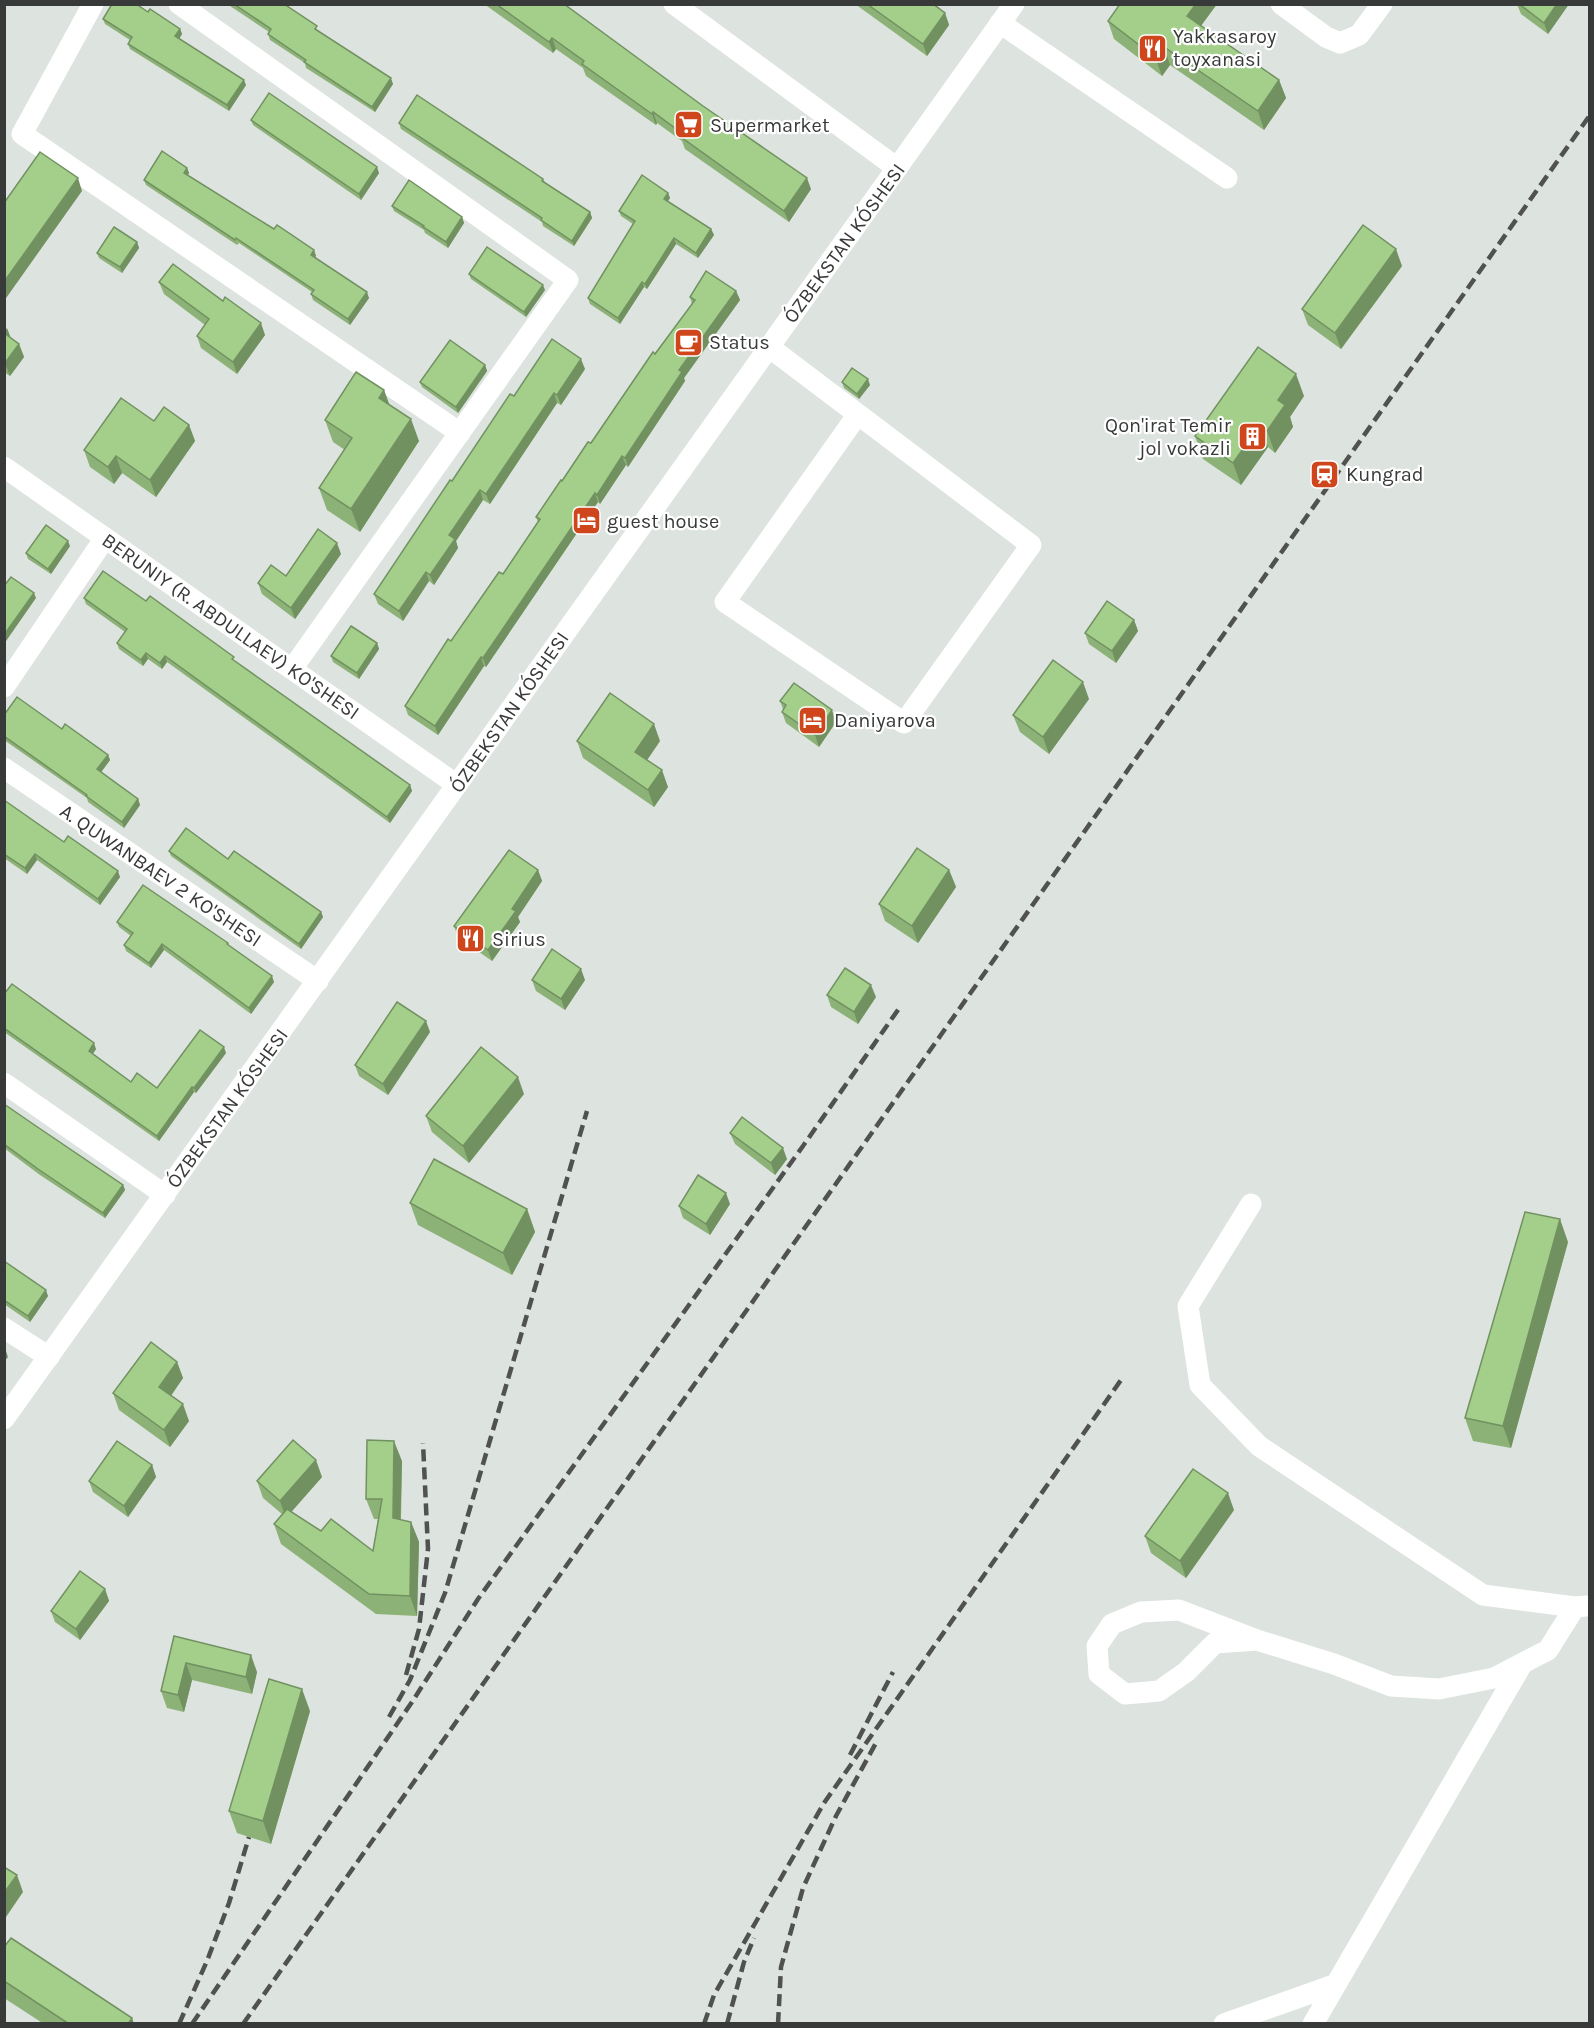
<svg xmlns="http://www.w3.org/2000/svg" width="1594" height="2028" font-family="Karla,sans-serif">
<style>
.lines{fill:none;stroke-linecap:round;stroke-linejoin:round}
.minor{stroke:#fff;stroke-width:21}
.rail{stroke:#4f5250;stroke-width:4.5;stroke-dasharray:12 6;stroke-linecap:butt}
.wall{fill:#8cb277}
.shaded-wall{fill:#729161}
.building{fill:#a3cf8a;stroke:#729161;stroke-width:1.5}
.labels{text-anchor:middle;stroke-width:4.5;stroke-linejoin:round;paint-order:stroke}
.poi-label{font-size:20px;fill:#383a39;stroke:#fff;text-anchor:start}
.street-label{font-size:20px;fill:#383a39;stroke:#fff}
</style>
<rect width="100%" height="100%" fill="#dde3df"/>
<g class="lines">
<g class="minor">
<path d="M93,4L22,134L460,433"/>
<path d="M179,4L568,280L292,669"/>
<path d="M674,4L897,168"/>
<path d="M1281,4L1326,37L1340,43L1359,35L1382,4"/>
<path d="M1000,23L1227,178"/>
<path d="M769,347L1031,545L904,723L725,602L858,414"/>
<path d="M4,467L457,785"/>
<path d="M4,687L105,538"/>
<path d="M4,768L318,981"/>
<path d="M4,1083L165,1195"/>
<path d="M1251,1204L1188,1306L1200,1385L1259,1446L1483,1595L1575,1607L1586,1606"/>
<path d="M4,1328L49,1357"/>
<path d="M4,1419L1014,4"/>
<path d="M1257,1640L1179,1610L1141,1612L1112,1624L1097,1646L1099,1674L1125,1694L1159,1691L1186,1672L1215,1643L1257,1640L1334,1664L1391,1686L1439,1689L1494,1678L1548,1650L1575,1607"/>
<path d="M1224,2024L1334,1985"/>
<path d="M1313,2024L1522,1664"/>
</g>
<g class="rail">
<path d="M406,1675L419,1629L428,1549L423,1443"/>
<path d="M389,1717L410,1680L445,1593L587,1111"/>
<path d="M850,1755L893,1672"/>
<path d="M179,2024L207,1961L229,1903L249,1837"/>
<path d="M192,2024L412,1702L478,1599L803,1146L900,1007"/>
<path d="M243,2024L1590,115"/>
<path d="M704,2024L714,1995L824,1803L1121,1380"/>
<path d="M727,2024L744,1962L754,1938"/>
<path d="M778,2024L781,1967L803,1888L836,1816L877,1741"/>
</g>
</g>
<g class="wall">
<path d="M227,4H284L319,31L393,84L375,112L306,68L305,63L270,40L268,34L269,32Z"/>
<path d="M484,4H564L811,189L789,222L685,149L682,141L657,123L656,125L586,76L583,68L556,49L553,53Z"/>
<path d="M855,4H933L945,13L949,25L927,56Z"/>
<path d="M1120,4H1217L1201,26L1279,80L1286,98L1264,130L1170,65L1162,76L1114,39L1108,21Z"/>
<path d="M1517,4H1569L1548,34L1521,14Z"/>
<path d="M148,12L180,29L182,34L179,39L246,85L229,111L130,49L128,44L130,40L105,24L103,19Z"/>
<path d="M251,120L379,173L361,200L253,125Z"/>
<path d="M399,123L543,179L545,182L590,212L592,218L574,246L543,226L542,222L401,129Z"/>
<path d="M187,168L189,173L188,175L274,229L314,250L316,256L315,257L369,298L350,325L313,300L311,294L312,292L239,243L237,245L146,185L144,180Z"/>
<path d="M668,193L670,198L668,201L711,229L714,235L698,258L676,244L647,289L644,287L620,324L590,304L588,298L633,224L621,216L619,211Z"/>
<path d="M392,206L462,217L464,223L448,248L425,233L424,230L394,211Z"/>
<path d="M137,242L139,248L122,273L99,258L97,253Z"/>
<path d="M1402,266L1341,349L1308,325L1302,309Z"/>
<path d="M469,274L545,290L526,317L471,279Z"/>
<path d="M159,282L223,301L265,335L237,374L201,348L197,336L205,325L164,294Z"/>
<path d="M736,291L740,300L684,378L685,381L628,467L626,465L600,504L598,502L486,667L484,666L438,735L408,715L405,706L451,641L503,574L538,522L536,517L692,304L690,297Z"/>
<path d="M4,326L10,337L19,344L24,357L10,376L4,372Z"/>
<path d="M485,365L487,371L458,413L422,387L420,382Z"/>
<path d="M585,369L561,405L557,403L490,504L483,500L456,541L458,548L434,585L429,581L403,621L378,604L374,594L452,481L514,396Z"/>
<path d="M842,382L870,385L859,399L844,388Z"/>
<path d="M384,390L389,404L419,441L360,532L327,510L319,488L345,450L333,442L325,420Z"/>
<path d="M1304,396L1290,417L1293,427L1275,453L1268,447L1241,485L1203,459L1195,436Z"/>
<path d="M154,421L189,425L195,441L156,497L122,473L114,484L90,467L84,450Z"/>
<path d="M70,546L51,574L28,559L26,553Z"/>
<path d="M341,554L295,619L262,594L258,583L286,576Z"/>
<path d="M84,598L235,661L410,785L412,791L390,823L167,662L162,669L148,659L143,666L119,649L117,643L125,632L86,604Z"/>
<path d="M1134,620L1138,631L1116,663L1089,644L1085,633Z"/>
<path d="M377,643L379,649L359,679L333,662L331,656Z"/>
<path d="M1089,699L1049,754L1020,732L1013,715Z"/>
<path d="M780,701L836,722L819,747L786,723L782,712L783,709Z"/>
<path d="M4,715L62,729L108,755L110,760L101,772L138,799L140,805L124,828L88,802L87,798L4,740Z"/>
<path d="M577,741H660L647,760L668,787L654,807L583,758Z"/>
<path d="M4,800L64,842L120,877L100,905L37,860L27,874L4,858Z"/>
<path d="M169,851L321,912L323,917L301,949L171,856Z"/>
<path d="M538,870L542,881L518,917L520,922L492,961L458,937L454,926Z"/>
<path d="M949,870L956,887L918,943L885,921L879,904Z"/>
<path d="M117,922L229,946L274,982L251,1014L164,950L151,968L126,951L124,945L131,936L119,927Z"/>
<path d="M532,980H585L565,1010L536,991Z"/>
<path d="M4,994L96,1049L93,1054L131,1082L157,1088L226,1053L196,1093L194,1092L159,1141L4,1032Z"/>
<path d="M827,995L876,997L858,1024L831,1007Z"/>
<path d="M430,1032L388,1095L359,1076L355,1065Z"/>
<path d="M524,1094L469,1163L432,1132L426,1116Z"/>
<path d="M4,1104L36,1126L123,1185L125,1190L105,1218L40,1175L4,1148Z"/>
<path d="M730,1133L787,1159L775,1175L735,1144Z"/>
<path d="M410,1203L527,1209L535,1232L512,1275L418,1225Z"/>
<path d="M730,1204L710,1235L683,1218L679,1206Z"/>
<path d="M1568,1242L1511,1448L1473,1441L1465,1418Z"/>
<path d="M4,1261L48,1296L30,1322L4,1304Z"/>
<path d="M177,1362L183,1378L171,1396L189,1421L170,1447L119,1410L113,1393Z"/>
<path d="M402,1461L401,1520L411,1522L419,1542L417,1616L376,1614L281,1544L274,1524L282,1514L263,1498L257,1481L322,1477L291,1512L321,1531L373,1551L378,1519H374L366,1499Z"/>
<path d="M152,1465L156,1477L128,1517L93,1492L89,1481Z"/>
<path d="M1234,1510L1186,1578L1151,1553L1145,1536Z"/>
<path d="M105,1589L109,1601L80,1640L55,1622L51,1611Z"/>
<path d="M174,1636L257,1672L252,1694L192,1680L184,1712L167,1708L161,1691Z"/>
<path d="M310,1711L271,1844L237,1833L229,1811Z"/>
<path d="M4,1947L132,2018L134,2024H44L4,1998Z"/>
</g>
<g class="shaded-wall">
<path d="M1196,4H1217L1194,35L1187,16Z"/>
<path d="M1557,4H1569L1548,34L1544,23Z"/>
<path d="M945,13L949,25L927,56L923,44Z"/>
<path d="M180,29L182,34L177,42L175,36Z"/>
<path d="M552,38L556,49L553,53L549,42Z"/>
<path d="M1164,47L1170,65L1162,76L1155,57Z"/>
<path d="M391,78L393,84L375,112L372,107Z"/>
<path d="M244,80L246,85L229,111L227,105Z"/>
<path d="M1279,80L1286,98L1264,130L1258,111Z"/>
<path d="M653,112L657,123L656,125L652,114Z"/>
<path d="M377,167L379,173L361,200L359,194Z"/>
<path d="M187,168L189,173L186,178L184,173Z"/>
<path d="M78,178L82,191L4,301V282Z"/>
<path d="M807,178L811,189L789,222L784,211Z"/>
<path d="M668,193L670,198L666,204L664,199Z"/>
<path d="M590,212L592,218L574,246L572,241Z"/>
<path d="M462,217L464,223L448,248L446,242Z"/>
<path d="M711,229L714,235L698,258L696,253Z"/>
<path d="M674,238L676,244L647,289L645,284Z"/>
<path d="M137,242L139,248L122,273L120,267Z"/>
<path d="M1396,249L1402,266L1341,349L1335,333Z"/>
<path d="M314,250L316,256L313,260L311,255Z"/>
<path d="M642,282L644,287L620,324L618,318Z"/>
<path d="M543,285L545,290L526,317L524,312Z"/>
<path d="M736,291L740,300L684,378L685,381L628,467L625,458L679,370Z"/>
<path d="M367,292L369,298L350,325L348,319Z"/>
<path d="M261,323L265,335L237,374L233,362Z"/>
<path d="M7,328L12,341L9,346L4,332Z"/>
<path d="M19,344L24,357L10,376L5,363Z"/>
<path d="M581,359L585,369L561,405L557,395Z"/>
<path d="M485,365L487,371L458,413L456,407Z"/>
<path d="M1296,374L1304,396L1290,417L1293,427L1275,453L1267,431L1278,400Z"/>
<path d="M868,379L870,385L859,399L857,394Z"/>
<path d="M384,390L392,412L379,398Z"/>
<path d="M554,393L557,403L490,504L486,494Z"/>
<path d="M411,419L419,441L360,532L351,509Z"/>
<path d="M189,425L195,441L156,497L150,480Z"/>
<path d="M1260,425L1268,447L1241,485L1233,463Z"/>
<path d="M116,456L122,473L114,484L108,467Z"/>
<path d="M622,456L626,465L600,504L597,495Z"/>
<path d="M480,490L483,500L456,541L458,548L434,585L430,575L449,535Z"/>
<path d="M595,493L598,502L486,667L483,658Z"/>
<path d="M68,541L70,546L51,574L48,569Z"/>
<path d="M337,543L341,554L295,619L291,608Z"/>
<path d="M426,572L429,581L403,621L399,611Z"/>
<path d="M34,593L36,598L4,644V635Z"/>
<path d="M1134,620L1138,631L1116,663L1112,651Z"/>
<path d="M377,643L379,649L359,679L357,673Z"/>
<path d="M146,653L148,659L143,666L141,660Z"/>
<path d="M165,656L167,662L162,669L160,663Z"/>
<path d="M481,657L484,666L438,735L435,726Z"/>
<path d="M1083,682L1089,699L1049,754L1043,737Z"/>
<path d="M832,710L836,722L819,747L815,735Z"/>
<path d="M654,724L660,741L641,769L635,752Z"/>
<path d="M108,755L110,760L99,775L97,769Z"/>
<path d="M662,770L668,787L654,807L648,790Z"/>
<path d="M410,785L412,791L390,823L387,817Z"/>
<path d="M138,799L140,805L124,828L122,822Z"/>
<path d="M35,854L37,860L27,874L25,868Z"/>
<path d="M538,870L542,881L518,917L520,922L492,961L488,950L512,909Z"/>
<path d="M949,870L956,887L918,943L912,926Z"/>
<path d="M118,871L120,877L100,905L98,899Z"/>
<path d="M321,912L323,917L301,949L299,944Z"/>
<path d="M162,944L164,950L151,968L149,963Z"/>
<path d="M581,969L585,980L565,1010L561,999Z"/>
<path d="M272,976L274,982L251,1014L249,1008Z"/>
<path d="M871,985L876,997L858,1024L854,1012Z"/>
<path d="M426,1021L430,1032L388,1095L383,1084Z"/>
<path d="M94,1043L96,1049L91,1056L89,1051Z"/>
<path d="M224,1047L226,1053L196,1093L194,1088Z"/>
<path d="M518,1077L524,1094L469,1163L463,1146Z"/>
<path d="M192,1087L194,1092L159,1141L157,1136Z"/>
<path d="M783,1148L787,1159L775,1175L771,1163Z"/>
<path d="M123,1185L125,1190L105,1218L103,1213Z"/>
<path d="M726,1193L730,1204L710,1235L706,1224Z"/>
<path d="M527,1209L535,1232L512,1275L503,1253Z"/>
<path d="M1560,1219L1568,1242L1511,1448L1503,1426Z"/>
<path d="M46,1290L48,1296L30,1322L28,1316Z"/>
<path d="M6,1351L8,1357L4,1362V1353Z"/>
<path d="M177,1362L183,1378L165,1404L159,1387Z"/>
<path d="M183,1404L189,1421L170,1447L164,1430Z"/>
<path d="M394,1441L402,1461L400,1538L393,1518Z"/>
<path d="M316,1460L322,1477L286,1518L280,1501Z"/>
<path d="M152,1465L156,1477L128,1517L124,1506Z"/>
<path d="M1228,1493L1234,1510L1186,1578L1180,1561Z"/>
<path d="M411,1522L419,1542L417,1616L410,1596Z"/>
<path d="M105,1589L109,1601L80,1640L76,1629Z"/>
<path d="M251,1655L257,1672L252,1694L246,1677Z"/>
<path d="M186,1663L192,1680L184,1712L178,1695Z"/>
<path d="M302,1689L310,1711L271,1844L263,1821Z"/>
<path d="M17,1875L23,1892L4,1920V1893Z"/>
<path d="M132,2018L134,2024H128Z"/>
</g>
<g class="building">
<path d="M112,4H136L148,12L150,9L180,29L175,36L244,80L227,105L128,44L132,37L103,19Z"/>
<path d="M234,4H284L317,26L315,29L391,78L372,107L304,62L306,60L268,34L271,29Z"/>
<path d="M496,4H564L703,106L807,178L784,211L681,137L683,134L653,112L652,114L582,64L584,61L552,38L549,42Z"/>
<path d="M867,4H933L945,13L923,44Z"/>
<path d="M1120,4H1196L1187,16L1279,80L1258,111L1164,47L1155,57L1108,21Z"/>
<path d="M1519,4H1557L1544,23Z"/>
<path d="M269,93L377,167L359,194L251,120Z"/>
<path d="M417,95L543,179L542,181L590,212L572,241L541,220L542,218L399,123Z"/>
<path d="M162,151L187,168L184,173L274,229L277,225L314,250L311,255L367,292L348,319L311,294L314,290L236,238L235,240L144,180Z"/>
<path d="M40,152L78,178L4,282V203Z"/>
<path d="M642,175L668,193L664,199L711,229L696,253L674,238L645,284L642,282L618,318L588,298L635,221L619,211Z"/>
<path d="M409,180L462,217L446,242L423,227L424,226L392,206Z"/>
<path d="M1363,225L1396,249L1335,333L1302,309Z"/>
<path d="M114,227L137,242L120,267L97,253Z"/>
<path d="M487,247L543,285L524,312L469,274Z"/>
<path d="M173,264L223,301L225,297L261,323L233,362L197,336L209,319L159,282Z"/>
<path d="M706,271L736,291L679,370L682,372L625,458L622,456L597,495L595,493L483,658L481,657L435,726L405,706L448,639L451,641L499,572L503,574L540,519L536,517L561,480L562,481L588,442L591,443L653,352L655,354L695,300L690,297Z"/>
<path d="M4,333L19,344L5,363H4Z"/>
<path d="M552,339L581,359L557,395L554,393L486,494L480,490L449,535L455,539L430,575L426,572L399,611L374,594L450,480L452,481L510,394L514,396Z"/>
<path d="M450,340L485,365L456,407L420,382Z"/>
<path d="M1258,347L1296,374L1278,400L1285,405L1267,431L1260,425L1233,463L1195,436Z"/>
<path d="M852,368L868,379L857,394L842,382Z"/>
<path d="M356,372L384,390L379,398L411,419L351,509L319,488L352,438L325,420Z"/>
<path d="M121,398L154,421L164,407L189,425L150,480L116,456L108,467L84,450Z"/>
<path d="M46,525L68,541L48,569L26,553Z"/>
<path d="M318,529L337,543L291,608L258,583L271,565L286,576Z"/>
<path d="M103,571L146,601L150,596L234,657L232,659L410,785L387,817L165,656L160,663L146,653L141,660L117,643L127,629L84,598Z"/>
<path d="M11,577L34,593L4,635V586Z"/>
<path d="M1107,601L1134,620L1112,651L1085,633Z"/>
<path d="M351,626L377,643L357,673L331,656Z"/>
<path d="M1053,660L1083,682L1043,737L1013,715Z"/>
<path d="M794,683L832,710L815,735L782,712L786,705L780,701Z"/>
<path d="M610,693L654,724L635,752L662,770L648,790L577,741Z"/>
<path d="M17,697L62,729L65,724L108,755L97,769L138,799L122,822L86,796L87,795L4,736V715Z"/>
<path d="M4,800L64,842L68,836L118,871L98,899L35,854L25,868L4,854Z"/>
<path d="M186,828L228,859L234,851L321,912L299,944L169,851Z"/>
<path d="M917,848L949,870L912,926L879,904Z"/>
<path d="M509,850L538,870L512,909L516,911L488,950L454,926Z"/>
<path d="M143,885L228,943L227,944L272,976L249,1008L162,944L149,963L124,945L133,933L117,922Z"/>
<path d="M552,949L581,969L561,999L532,980Z"/>
<path d="M845,968L871,985L854,1012L827,995Z"/>
<path d="M12,984L94,1043L89,1051L131,1082L137,1073L157,1088L200,1030L224,1047L194,1088L192,1087L157,1136L4,1028V994Z"/>
<path d="M397,1002L426,1021L383,1084L355,1065Z"/>
<path d="M481,1047L518,1077L463,1146L426,1116Z"/>
<path d="M4,1104L36,1126L123,1185L103,1213L38,1169L4,1144Z"/>
<path d="M742,1117L783,1148L771,1163L730,1133Z"/>
<path d="M434,1159L527,1209L503,1253L410,1203Z"/>
<path d="M698,1175L726,1193L706,1224L679,1206Z"/>
<path d="M1525,1212L1560,1219L1503,1426L1465,1418Z"/>
<path d="M4,1261L46,1290L28,1316L4,1300Z"/>
<path d="M151,1342L177,1362L159,1387L183,1404L164,1430L113,1393Z"/>
<path d="M293,1440L316,1460L280,1501L257,1481Z"/>
<path d="M367,1440L394,1441L393,1518L411,1522L410,1596L369,1594L274,1524L287,1509L321,1531L331,1519L373,1551L382,1499H366Z"/>
<path d="M117,1441L152,1465L124,1506L89,1481Z"/>
<path d="M1193,1469L1228,1493L1180,1561L1145,1536Z"/>
<path d="M80,1571L105,1589L76,1629L51,1611Z"/>
<path d="M174,1636L251,1655L246,1677L186,1663L178,1695L161,1691Z"/>
<path d="M269,1679L302,1689L263,1821L229,1811Z"/>
<path d="M4,1867L17,1875L4,1893Z"/>
<path d="M11,1938L132,2018L128,2024H69L4,1981V1947Z"/>
</g>
<defs>
<symbol id="restaurant-square" viewBox="-11 -11 22 22"><rect x="-9" y="-9" width="18" height="18" rx="4" fill="#cf461c" stroke="#fff"/><path d="M-5-6h1v4h1v-4h1v4h1v-4h1v5L-1.5 .5V6h-2V.5L-5-1ZM5-6V6H3V1.5H1.5Q1.5-4 5-6Z" fill="#fff"/></symbol>
<symbol id="supermarket-square" viewBox="-11 -11 22 22"><rect x="-9" y="-9" width="18" height="18" rx="4" fill="#cf461c" stroke="#fff"/><path d="M-6-5.5h2.5l.6 2H6L4.5 2H-2.5L-4.4-4H-6ZM-1.5 3.2a1.3 1.3 0 1 0 .1 0ZM3 3.2a1.3 1.3 0 1 0 .1 0Z" fill="#fff"/></symbol>
<symbol id="cafe-square" viewBox="-11 -11 22 22"><rect x="-9" y="-9" width="18" height="18" rx="4" fill="#cf461c" stroke="#fff"/><path d="M-5.5-4.5H6V0H3Q3 3.5 0 3.5H-2.5Q-5.5 3.5-5.5 0ZM3-3.2v2h1.7v-2ZM-6 4.5H4V6H-6Z" fill="#fff"/></symbol>
<symbol id="building-square" viewBox="-11 -11 22 22"><rect x="-9" y="-9" width="18" height="18" rx="4" fill="#cf461c" stroke="#fff"/><path d="M-4-6H4V6H1V3H-1V6H-4ZM-2.5-4.3h1.7v1.8h-1.7ZM.8-4.3h1.7v1.8H.8ZM-2.5-1h1.7V.8h-1.7ZM.8-1h1.7V.8H.8Z" fill="#fff"/></symbol>
<symbol id="station-square" viewBox="-11 -11 22 22"><rect x="-9" y="-9" width="18" height="18" rx="4" fill="#cf461c" stroke="#fff"/><path d="M-3-6H3Q5-6 5-4V2Q5 4 3 4L4.5 6H3L1.5 4h-3L-3 6H-4.5L-3 4Q-5 4-5 2V-4Q-5-6-3-6ZM-3.5-4v3h7v-3ZM-3.5 1v1.5H-2V1ZM2 1v1.5H3.5V1Z" fill="#fff"/></symbol>
<symbol id="hotel-square" viewBox="-11 -11 22 22"><rect x="-9" y="-9" width="18" height="18" rx="4" fill="#cf461c" stroke="#fff"/><path d="M-6-4.5h1.5V1H6V5H4.5V3h-9V5H-6ZM-4 0a1.8 1.8 0 1 1 3.6 0ZM.5 0V-2.5h3Q6-2.5 6 0Z" fill="#fff"/></symbol>
</defs>
<g fill-rule="evenodd">
<use href="#restaurant-square" x="1136" y="32" width="33" height="33"/>
<use href="#supermarket-square" x="672" y="108" width="33" height="33"/>
<use href="#cafe-square" x="672" y="326" width="33" height="33"/>
<use href="#building-square" x="1236" y="420" width="33" height="33"/>
<use href="#station-square" x="1308" y="458" width="33" height="33"/>
<use href="#hotel-square" x="570" y="504" width="33" height="33"/>
<use href="#hotel-square" x="796" y="704" width="33" height="33"/>
<use href="#restaurant-square" x="454" y="922" width="33" height="33"/>
</g>
<g class="labels">
<g class="poi-label">
<text x="1173" y="43">Yakkasaroy<tspan x="1173" dy="23">toyxanasi</tspan></text>
<text x="710" y="132">Supermarket</text>
<text x="709" y="349">Status</text>
<text x="1231" y="432" text-anchor="end">Qon'irat Temir<tspan x="1231" dy="23">jol vokazli</tspan></text>
<text x="1346" y="481">Kungrad</text>
<text x="607" y="528">guest house</text>
<text x="834" y="727">Daniyarova</text>
<text x="492" y="946">Sirius</text>
</g>
<g class="street-label">
<text transform="translate(844 243) rotate(-54)" y="7">ÓZBEKSTAN KÓSHESI</text>
<text transform="translate(231 626) rotate(35)" y="7">BERUNIY (R. ABDULLAEV) KO'SHESI</text>
<text transform="translate(509 712) rotate(-55)" y="7">ÓZBEKSTAN KÓSHESI</text>
<text transform="translate(161 875) rotate(34)" y="7">A. QUWANBAEV 2 KO'SHESI</text>
<text transform="translate(227 1108) rotate(-54)" y="7">ÓZBEKSTAN KÓSHESI</text>
</g>
</g>
<rect width="1594" height="2028" fill="none" stroke="#383a39" stroke-width="12"/>
</svg>
